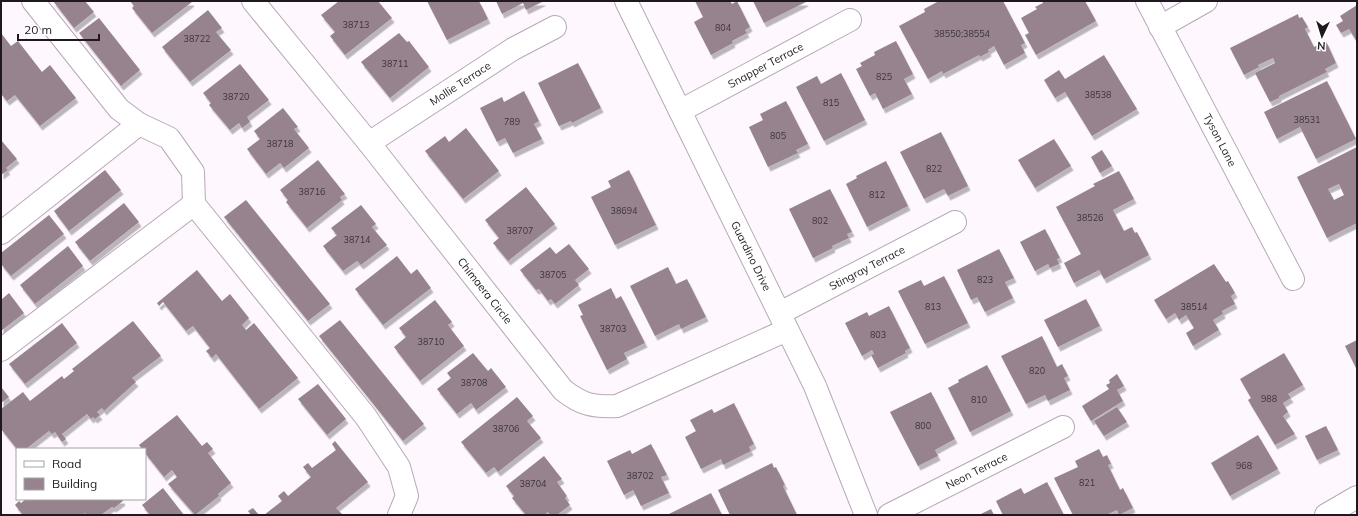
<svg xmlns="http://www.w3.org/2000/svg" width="1358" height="516" font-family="Mulish,sans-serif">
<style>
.building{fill:#97838e;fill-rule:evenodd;filter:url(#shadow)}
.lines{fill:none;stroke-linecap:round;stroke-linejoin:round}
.minor-casing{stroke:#b8a8b9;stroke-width:24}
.major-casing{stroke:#b8a8b9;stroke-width:24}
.minor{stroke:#fff;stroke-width:22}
.major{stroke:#fff;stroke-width:22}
.labels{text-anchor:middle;stroke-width:3;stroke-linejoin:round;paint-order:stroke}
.number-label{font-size:9px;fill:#3d343b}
.street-label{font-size:11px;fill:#1f191f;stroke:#fff}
</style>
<defs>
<filter id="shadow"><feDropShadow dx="2.5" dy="4.5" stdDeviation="0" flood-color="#0004"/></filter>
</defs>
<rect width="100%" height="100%" fill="#fef7fe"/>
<g class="building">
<path d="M53,1H85L94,12L74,28Z"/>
<path d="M130,1H191L192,2L152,33L132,8L134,6Z"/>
<path d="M339,1H378L392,18L345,55L330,36L335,32L321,15Z"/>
<path d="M427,1H479L488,19L447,40Z"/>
<path d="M496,1H544L526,10L523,3L502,14Z"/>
<path d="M695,1H730L732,4L737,1L750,27L745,30L747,33L732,41L733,43L711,55L694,22L703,17Z"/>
<path d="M753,1H805L806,2L764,23Z"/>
<path d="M939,1H1003L1025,43L1021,45L1025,53L1004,65L994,46L988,50L989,52L980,57L979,55L943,74L942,71L928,79L899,26L925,12L924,9Z"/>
<path d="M1042,1H1085L1096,21L1036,55L1025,35L1029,33L1021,18L1037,9L1035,7L1043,3Z"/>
<path d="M1357,5V42L1349,29L1341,33L1336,25L1343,21L1340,16Z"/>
<path d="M208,10L222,28L216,32L231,50L190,82L162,47Z"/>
<path d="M1298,14L1299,18L1302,17L1308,27L1305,29L1314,47L1326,41L1336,63L1325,69L1327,72L1279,96V98L1270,102L1255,73L1275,63L1273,58L1258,65L1259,67L1244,75L1230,48Z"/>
<path d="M99,18L140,70L121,86L79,33Z"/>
<path d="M1,33L11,46L18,41L42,72L50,65L76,98L40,126L15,95L7,101L1,94Z"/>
<path d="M399,33L407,42L409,41L429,67L390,98L361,62Z"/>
<path d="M896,41L913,74L904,79L912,94L883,109L875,93L870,96L856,69L862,66L860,63L875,55L874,52Z"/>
<path d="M1104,55L1137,109L1092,136L1065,92L1055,98L1044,80L1059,70L1065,79Z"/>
<path d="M578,63L601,108L572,123L571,121L559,126L538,83Z"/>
<path d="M240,64L269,100L247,117L250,122L242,128L239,123L230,130L209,105L211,103L203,93Z"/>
<path d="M841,73L865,120L824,141L796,87L817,76L821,84Z"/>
<path d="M1327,81L1356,139L1316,159L1300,127L1277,139L1264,112Z"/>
<path d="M524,91L539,121L534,124L542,139L513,153L505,138L497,142L480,108L502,97L504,102Z"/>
<path d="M786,101L808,144L796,150L798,153L768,167L749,127L763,120L760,114Z"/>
<path d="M283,108L298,127L294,129L309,148L284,168L280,163L266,174L247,149L260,139L254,131Z"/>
<path d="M466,128L499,171L463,199L425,151L445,136L449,142Z"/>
<path d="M941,132L968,186L948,196L944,189L924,199L900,152Z"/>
<path d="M1054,139L1071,166L1035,188L1018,160Z"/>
<path d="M1,140L17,159L6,168L8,170L1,175Z"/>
<path d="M1357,147V223L1327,238L1297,177ZM1339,184L1344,195L1334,200L1328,189Z"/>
<path d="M1102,150L1112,166L1100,173L1091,157Z"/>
<path d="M318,160L345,194L340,197L342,200L307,228L286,202L288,200L280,190Z"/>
<path d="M886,161L908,206L867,227L846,184L857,178L856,176Z"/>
<path d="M105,170L121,190L69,231L54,211Z"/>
<path d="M629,170L656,225L615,245L591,197L611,187L608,181Z"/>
<path d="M1119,171L1134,199L1113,210L1124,231L1132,227L1135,233L1137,232L1149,255L1104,279L1099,270L1074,283L1064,263L1081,254L1056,207L1095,186L1093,184Z"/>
<path d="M526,187L555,224L508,261L493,243L499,238L485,220Z"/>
<path d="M830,189L852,232L847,234L849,238L832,246L833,248L813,258L789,209Z"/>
<path d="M246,200L330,304L308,321L224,217Z"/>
<path d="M124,203L139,222L90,261L75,242Z"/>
<path d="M361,205L376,224L372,227L387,245L361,265L357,261L343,271L323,246L337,235L331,228Z"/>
<path d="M49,215L64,234L11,276L1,264V253Z"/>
<path d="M1045,229L1060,258L1057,259L1059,264L1050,268L1048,264L1035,271L1020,242Z"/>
<path d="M569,244L589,269L575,280L579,285L555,304L551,299L548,301L539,289L536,290L520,270L550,247L556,254Z"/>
<path d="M68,246L83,266L35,304L20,285Z"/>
<path d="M999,249L1014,278L1005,282L1013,298L985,312L977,297L971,300L957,270Z"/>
<path d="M397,256L411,274L417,269L431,288L383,325L355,289Z"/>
<path d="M1214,264L1226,282L1228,281L1235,293L1231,296L1235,304L1222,311L1223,314L1213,320L1219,330L1193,346L1186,333L1194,328L1186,315L1179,320L1175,313L1166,319L1154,300Z"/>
<path d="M668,267L676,284L687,279L706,317L681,329L679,324L655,336L630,286Z"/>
<path d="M197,270L222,301L230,294L249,318L242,325L246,330L254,323L298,378L259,409L216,354L212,358L206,351L210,348L193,326L186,331L163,302L159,306L157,303Z"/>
<path d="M944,276L968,323L925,344L898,291L921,280L924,286Z"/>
<path d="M611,288L616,299L621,296L645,343L624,353L627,359L607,370L580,316L583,315L578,305Z"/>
<path d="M9,293L24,313L1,331V300Z"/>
<path d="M1086,299L1100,326L1058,347L1044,320Z"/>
<path d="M435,300L452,322L448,325L464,346L420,381L394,347L406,337L399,328Z"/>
<path d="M889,306L910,348L905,351L906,353L878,368L871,355L874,354L872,350L862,356L845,323L867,312L869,316Z"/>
<path d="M340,320L424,424L403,441L319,336Z"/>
<path d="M133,321L161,356L132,378L136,382L104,411L102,408L97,412L100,415L95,419L93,417L91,419L87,414L62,434L66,439L62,442L55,432L52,434L49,431L26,449H17L1,429V409L23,392L30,401L62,376L64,379L74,371L72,369Z"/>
<path d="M62,323L77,343L25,384L9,364Z"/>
<path d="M1042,336L1057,367L1062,364L1068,376L1064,378L1070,390L1048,401L1045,395L1026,404L1001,356Z"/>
<path d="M1357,340V370L1345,346Z"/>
<path d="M473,353L488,371L491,368L506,387L476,410L471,403L457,414L437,389L451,378L447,373Z"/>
<path d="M1284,353L1303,385L1288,394L1291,398L1283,403L1288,412L1283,416L1295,434L1275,445L1248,400L1251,398L1240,379Z"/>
<path d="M987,365L1011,411L970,432L948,388L959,382L958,380Z"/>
<path d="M1117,374L1124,386L1117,390L1123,401L1091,421L1082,406L1109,389L1106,385L1110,383L1109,380Z"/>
<path d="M318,384L346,419L327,435L298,399Z"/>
<path d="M1,387L9,397L1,403Z"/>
<path d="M931,392L955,439L935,450L938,456L918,466L890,412Z"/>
<path d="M517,397L533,416L527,421L541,438L498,472L494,467L486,473L461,442Z"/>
<path d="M734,403L754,444L749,447L751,451L723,465L721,459L701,469L685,437L696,431L690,420L712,409L714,413Z"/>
<path d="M1117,407L1127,422L1104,436L1094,421Z"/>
<path d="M177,415L202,446L207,442L213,449L208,453L231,483L218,494L219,496L195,515L168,484L177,477L172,470L164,477L145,453V449H142L139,445Z"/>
<path d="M1326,426L1338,450L1317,460L1305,436Z"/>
<path d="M1258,435L1278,469L1230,496L1211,463Z"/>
<path d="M335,441L368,482L336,508L343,515H264L282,501L278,496L284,491L288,496L311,477L303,467L308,463L312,468L336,450L332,444Z"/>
<path d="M651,444L667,475L661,477L669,493L641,506L633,490L624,495L607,461L630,450L632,454Z"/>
<path d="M1099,449L1103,457L1107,455L1111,464L1108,465L1120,490L1123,488L1133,508L1119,515L1117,510L1106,515H1073L1054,478L1078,467L1075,461Z"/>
<path d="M544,456L562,479L557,482L567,496L565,498L570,505L557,515H550L548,512L544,515H526L512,498L514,496L506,486Z"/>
<path d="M772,463L774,468L776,467L785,485L783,486L797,515H730L718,490Z"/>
<path d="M1047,482L1064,515H1003L996,501L1021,488L1024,494Z"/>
<path d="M163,488L184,515H150L142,505Z"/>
<path d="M711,493L722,515H667Z"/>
<path d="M26,499H122L123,501L114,508L112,507L101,515H86L85,513L82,515H23L15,505L19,501L21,503Z"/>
<path d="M253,508L259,515H251L248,511Z"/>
<path d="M991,509L994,515H979Z"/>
</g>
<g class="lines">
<defs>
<g id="minor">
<path d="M33,1L119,109L139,124L169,138L193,172L194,204L366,417L399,467L407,496L399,515"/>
<path id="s1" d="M253,1L369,143L563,390C582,405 593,407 617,406L787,330"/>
<path id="s2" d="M626,1L815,386L866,515"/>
<path id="s3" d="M1147,1L1293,279"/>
<path d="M1160,27L1206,1"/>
<path id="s4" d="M680,111L850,20"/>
<path id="s5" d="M369,143L513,49L555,27"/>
<path d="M1,233L139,124"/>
<path id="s6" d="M780,313L955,222"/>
<path d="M1,350L194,204"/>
<path id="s7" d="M889,515L1063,427"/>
</g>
<path id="major" d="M1326,515L1357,497"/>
</defs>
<use href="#minor" class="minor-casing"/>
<use href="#major" class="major-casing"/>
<use href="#minor" class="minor"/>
<use href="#major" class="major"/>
</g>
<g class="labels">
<g class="number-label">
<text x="356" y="28">38713</text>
<text x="723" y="31">804</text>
<text x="962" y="37">38550;38554</text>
<text x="197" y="42">38722</text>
<text x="395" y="67">38711</text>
<text x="884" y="80">825</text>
<text x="1098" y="98">38538</text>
<text x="236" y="100">38720</text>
<text x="831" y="106">815</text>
<text x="1307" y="123">38531</text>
<text x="512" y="125">789</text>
<text x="778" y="139">805</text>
<text x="280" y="147">38718</text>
<text x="934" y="172">822</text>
<text x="312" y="195">38716</text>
<text x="877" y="198">812</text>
<text x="624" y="214">38694</text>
<text x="1090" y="221">38526</text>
<text x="820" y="224">802</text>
<text x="520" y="234">38707</text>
<text x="357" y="243">38714</text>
<text x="553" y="278">38705</text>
<text x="985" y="283">823</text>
<text x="933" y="310">813</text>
<text x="1194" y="310">38514</text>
<text x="613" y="332">38703</text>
<text x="878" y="338">803</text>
<text x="431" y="345">38710</text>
<text x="1037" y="374">820</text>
<text x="474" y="386">38708</text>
<text x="1269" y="402">988</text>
<text x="979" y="403">810</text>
<text x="923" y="429">800</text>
<text x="506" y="432">38706</text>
<text x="1244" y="469">968</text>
<text x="640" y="479">38702</text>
<text x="1087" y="486">821</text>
<text x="533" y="487">38704</text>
</g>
<g class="street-label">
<text dy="4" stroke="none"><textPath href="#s4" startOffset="97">Snapper Terrace</textPath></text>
<text dy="4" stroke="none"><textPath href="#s5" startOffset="109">Mollie Terrace</textPath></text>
<text dy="4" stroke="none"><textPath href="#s3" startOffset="157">Tyson Lane</textPath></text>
<text dy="4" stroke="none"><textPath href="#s2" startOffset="284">Guardino Drive</textPath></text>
<text dy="4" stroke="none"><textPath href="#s6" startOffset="98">Stingray Terrace</textPath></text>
<text dy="4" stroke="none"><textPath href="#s1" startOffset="371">Chimaera Circle</textPath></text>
<text dy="4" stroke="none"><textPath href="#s7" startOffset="98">Neon Terrace</textPath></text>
</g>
</g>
<rect width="1358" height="516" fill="none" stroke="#1f191f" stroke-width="4"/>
<rect x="16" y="448" width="130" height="52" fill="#ffffff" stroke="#a5a3a5"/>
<rect x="24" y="461" width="20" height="6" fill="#ffffff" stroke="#a5a3a5"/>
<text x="52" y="468" font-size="12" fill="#1f191f">Road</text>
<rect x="24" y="478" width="20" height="12" fill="#97838e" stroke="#a5a3a5"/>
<text x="52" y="488" font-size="12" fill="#1f191f">Building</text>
<g transform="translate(1322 36) rotate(184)" stroke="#ffffff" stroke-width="3" paint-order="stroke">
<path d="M0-3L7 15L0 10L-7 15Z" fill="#1f191f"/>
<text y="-6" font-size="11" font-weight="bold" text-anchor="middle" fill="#1f191f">N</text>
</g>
<path d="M18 34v6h81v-6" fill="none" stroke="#1f191f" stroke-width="2"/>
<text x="24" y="34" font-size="12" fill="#1f191f" stroke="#ffffff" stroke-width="3" paint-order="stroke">20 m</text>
</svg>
